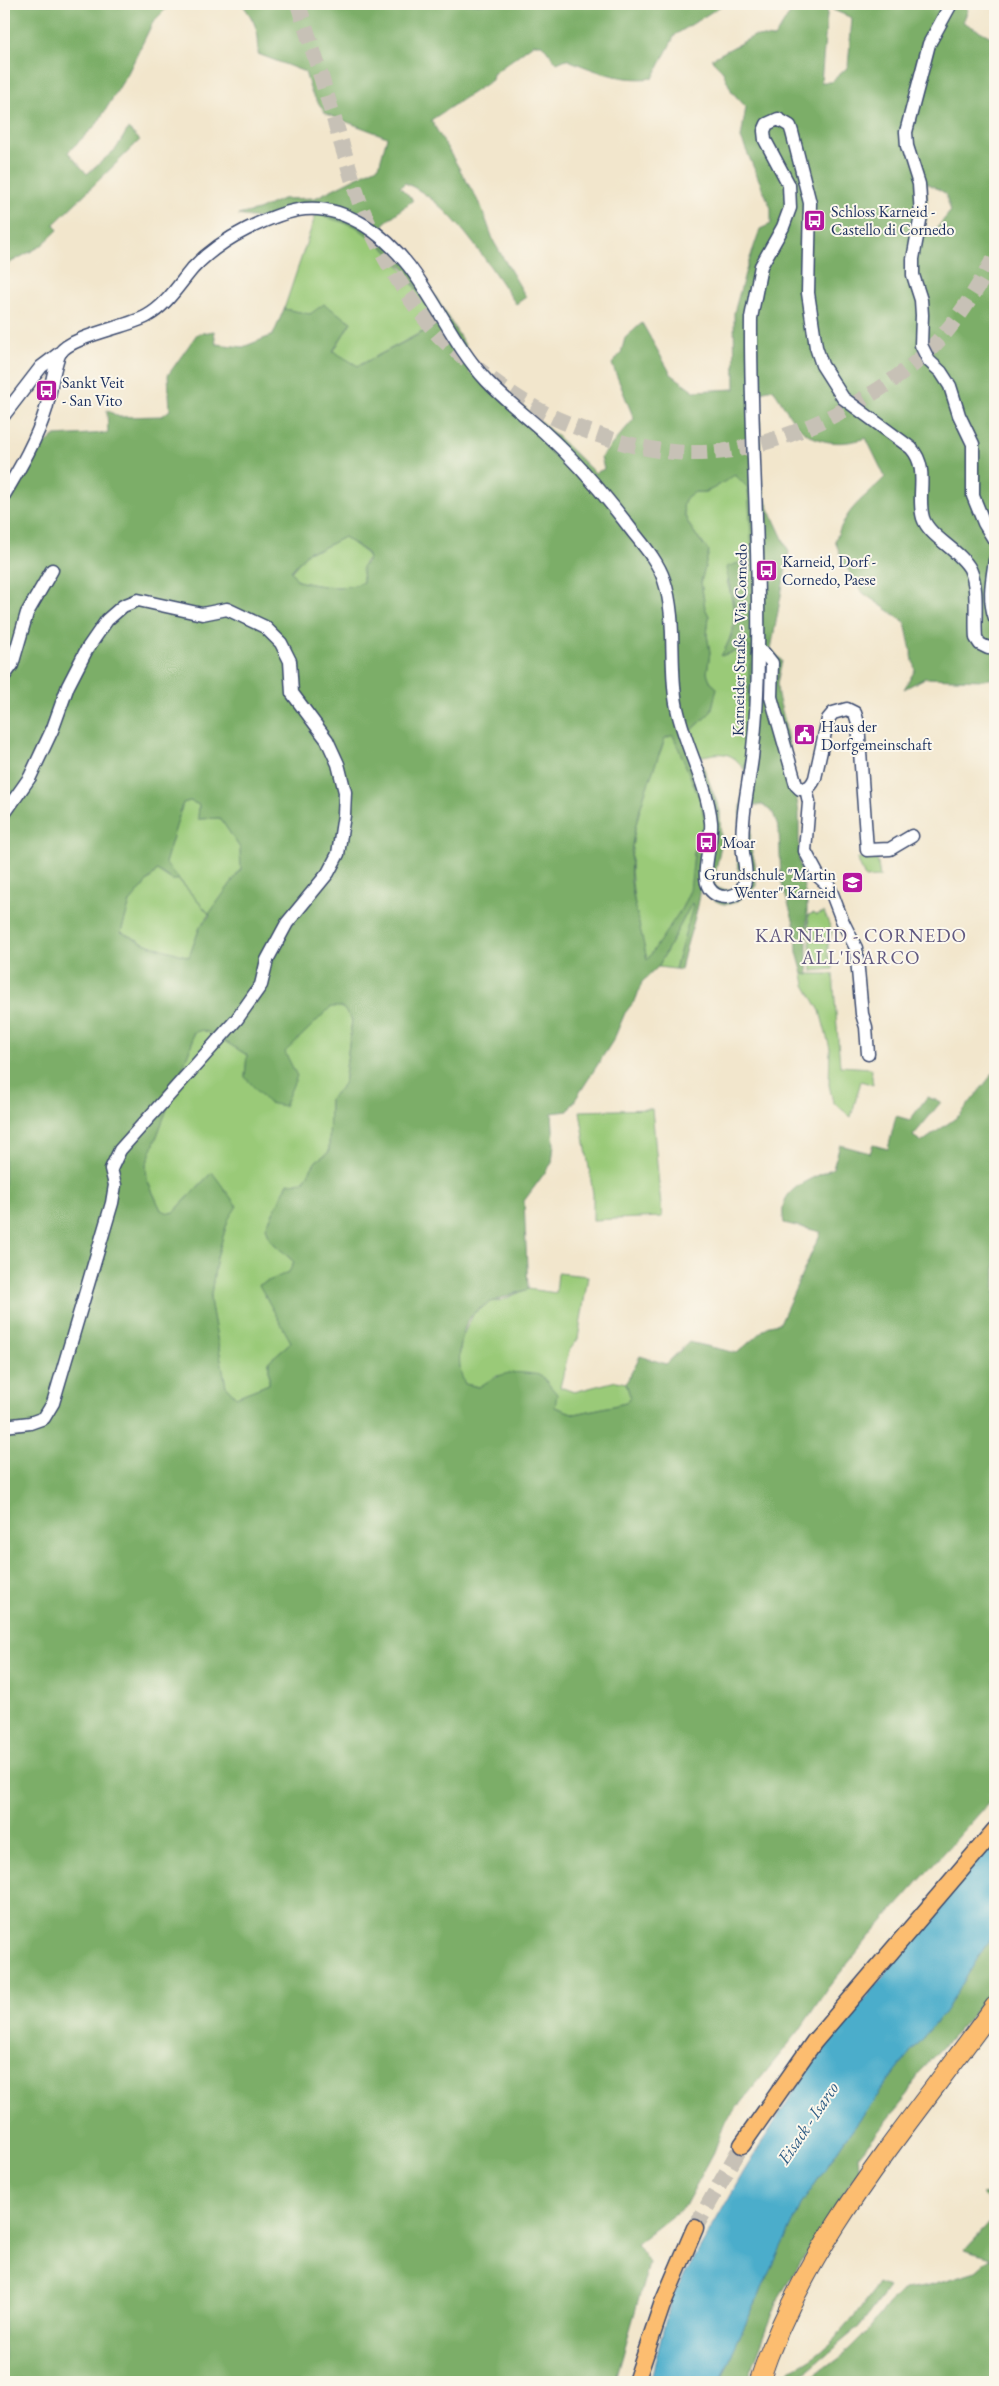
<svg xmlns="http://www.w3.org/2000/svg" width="999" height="2386" font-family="'EB Garamond',serif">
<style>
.green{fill:#9aca78;stroke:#5a7c6b}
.forest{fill:#7bae68;stroke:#4b6e63;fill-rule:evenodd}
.water{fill:#4cadcb;stroke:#346e94}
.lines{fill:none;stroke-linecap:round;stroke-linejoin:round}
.major-tunnel{stroke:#c7c1b6;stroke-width:16;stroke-dasharray:16 8;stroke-linecap:butt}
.minor-casing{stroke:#3b4a6e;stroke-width:15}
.major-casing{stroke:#3b4a6e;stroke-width:19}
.highway-casing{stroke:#3b4a6e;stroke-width:21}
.minor{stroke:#fff;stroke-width:12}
.major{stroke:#fcbd6f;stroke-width:16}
.highway{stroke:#fcbd6f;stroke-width:19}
.labels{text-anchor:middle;stroke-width:4;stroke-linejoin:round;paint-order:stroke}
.poi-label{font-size:16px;fill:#1b2f5e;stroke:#fbf7ec;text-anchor:start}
.street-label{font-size:16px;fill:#1b2f5e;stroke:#fbf7ec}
.water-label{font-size:18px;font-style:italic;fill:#2c5b84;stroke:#fbf7ec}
.quarter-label{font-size:19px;letter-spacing:1px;fill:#615980;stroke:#fbf7ec}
</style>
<rect width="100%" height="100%" fill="#fbf7ec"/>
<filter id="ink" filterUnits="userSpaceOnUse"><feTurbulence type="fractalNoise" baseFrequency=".02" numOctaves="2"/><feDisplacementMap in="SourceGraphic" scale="10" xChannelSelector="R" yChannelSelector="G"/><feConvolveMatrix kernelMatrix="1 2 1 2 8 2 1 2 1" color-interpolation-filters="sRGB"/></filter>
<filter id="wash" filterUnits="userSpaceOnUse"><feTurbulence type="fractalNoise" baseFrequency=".0096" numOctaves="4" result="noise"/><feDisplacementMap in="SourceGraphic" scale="20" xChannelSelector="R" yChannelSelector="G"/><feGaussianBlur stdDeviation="1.12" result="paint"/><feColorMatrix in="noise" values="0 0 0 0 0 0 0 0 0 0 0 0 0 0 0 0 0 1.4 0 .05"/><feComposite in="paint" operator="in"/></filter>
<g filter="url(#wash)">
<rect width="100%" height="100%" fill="#f2e6cc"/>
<g class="green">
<path d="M316,214C329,218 346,220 357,227C395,250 415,287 437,324L358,366L333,352L351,322L284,309Z"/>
<path d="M735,474L748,488L754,566L727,581C736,612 737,627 722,655L750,646L745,771C732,750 721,752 699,757L690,732L711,712L717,688L711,683L707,673L710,652L707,635L709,616L705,608L701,582L709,551C700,540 667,504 693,493C696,491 701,493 705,492C715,489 726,480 735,474Z"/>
<path d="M344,537L367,554L369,559L364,562L363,582C344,591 318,586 298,581L291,572L309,551L319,550Z"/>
<path d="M673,735L701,802L706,827C687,847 697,869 689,892C680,917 661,939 647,961C642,935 634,908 632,881C627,835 646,789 662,747L665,738Z"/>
<path d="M190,801L199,805L198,819L220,818L240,848L241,869L200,927L189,957L146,944L121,932L130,902L157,870L172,880L165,863L183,803Z"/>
<path d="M857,858H877L880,877L865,878Z"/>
<path d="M692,903L694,906L675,969L658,967Z"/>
<path d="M824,912L832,931L828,944V957L832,958L833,969L812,971L808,915L814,913L816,915Z"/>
<path d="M803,974H833L840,1066L871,1068L873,1085L861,1081L851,1117L833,1102L829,1085L830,1049L820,1011L805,985Z"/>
<path d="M331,1006L342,1007L352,1020L344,1084L330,1099L329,1152L316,1161L270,1240L294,1262L290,1272L260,1285L291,1342L269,1361V1384L236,1397L226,1387L210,1300L217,1257L228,1220L212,1172L174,1212L169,1213L161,1210L147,1180L146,1165L192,1043L193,1033L202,1029L213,1034L247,1055L245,1077L285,1052Z"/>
<path d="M652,1109L662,1217L593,1220V1194L580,1111Z"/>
<path d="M558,1273L588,1276L578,1339L569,1351L560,1387L574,1392L616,1381L626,1383L630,1396L626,1403L575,1414L555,1407L497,1375L480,1387L465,1384L460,1374L459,1359L462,1337L474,1313L490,1302L502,1300L528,1289L556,1293Z"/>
</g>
<g class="forest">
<path d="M4,4H171L153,22L128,73L97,124L68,152L87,174L116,149L128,129L140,140L54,224L58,230L41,246L4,266Z"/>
<path d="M242,4H724L675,35L653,78C622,82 594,71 566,59L557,63L542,44H533L493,74L492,80L431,120L481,206L494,242L526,297L516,304C487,263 452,203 405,183L400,187L413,200L383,224L388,233L417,266L477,365L560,439L595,473L604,469L601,457L634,419L612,364L621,353L625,338L642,323L671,374L694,391L735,389L734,313L745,273L760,229L771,224V208L741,138L746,107L732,92L722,70L711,59L754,36L774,38L796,4H828L821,82H831L848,67L852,18L833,10L834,4H964L968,10L963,22L995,39V678L984,680L925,678L904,689L915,670L905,622L863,593L844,564L835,541C849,504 860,503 885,477L866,438C838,447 810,444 792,419C785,409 780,398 773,389L760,392V477L767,504L789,552L771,649L782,661L777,683L778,696L785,722L799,813V861L807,904V955L809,975L803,974L797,952L796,929L781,881L779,829L773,813L763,805H752L750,847L755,862L756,886C733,908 722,912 701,887C698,916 686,941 681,970L675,969L693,906L692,903L658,967L642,982L636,999L625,1013L614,1039L568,1111L552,1113L554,1144L552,1163L524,1201L528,1289C512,1295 487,1301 475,1312C459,1326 455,1366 465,1384L479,1387C505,1370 512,1371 541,1375L557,1394L555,1407L575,1414L626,1403L630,1396L626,1383L640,1356L666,1364L689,1342L737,1353L769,1325L780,1323L821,1232L784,1223C776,1188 807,1182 833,1168L840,1145L870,1153L873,1145L888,1149L896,1116L910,1120L927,1097L941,1102L913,1136L922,1142L960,1115L995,1071V1796L875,1930L827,1989L799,2031L725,2122L714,2152L685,2206L636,2244L649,2263L615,2382H4V496L27,461L54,436L108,433L107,410L119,417L162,416L170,410L168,375L197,334L214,331L216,344L243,347L273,335L284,309L310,314L324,304L351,322L333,351L358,366L437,325L407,272L387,250L355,226L316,214L296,215L275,221L238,215L258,210L282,199L315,198L379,166L387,137L326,114L311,92L305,72L258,54C260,32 255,21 242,4ZM927,183L945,193L951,211L935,230L922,236L927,217ZM735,475L748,488L753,566L748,567L744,561L727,567C727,585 735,601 735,619C735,632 727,645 721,656L750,647L745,771L737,842L739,884C732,891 723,892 715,886L714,880L721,845L720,811L690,732L711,712L717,688L711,683L707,673L710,652L707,635L709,616L705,608L701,582L709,551C700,540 667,505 693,493C696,491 701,493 705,492C715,489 726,480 735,475ZM344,537L367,553L369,559L362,567L363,582C344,591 318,586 298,581L291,571L309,551L319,550ZM673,735L701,802L706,827L700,830L696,837L690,890L682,908L647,960C642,934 634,907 631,881C627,834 646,790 662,747L665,738ZM190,801L199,805L198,819L220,818L240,848L241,869L209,914L165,863L183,803ZM157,870L172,880H179L210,915L200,927L189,957L146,944L121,932L130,902ZM331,1007H342L352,1020L344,1084L330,1099L329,1152L316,1161L303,1182L288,1183L266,1227L270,1240L294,1262L289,1272L259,1285L291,1342L269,1361V1384L236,1397L226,1386L210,1300L217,1257L228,1220L237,1206L212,1172L174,1212L169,1213L161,1210L147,1180L146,1165L192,1043L193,1033L202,1030L213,1034L247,1055L245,1077L268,1103L284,1106L297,1076L285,1052Z"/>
<path d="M995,1930V1984L969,2019L917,2074L909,2094L858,2156L859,2169L779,2297L747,2382H721L732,2353L801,2205L845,2139L911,2051L945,2012Z"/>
<path d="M995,2192V2208L982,2195Z"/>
<path d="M995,2217V2382H805L848,2350L869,2329L889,2303L904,2289L926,2286L976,2271L991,2258L965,2250Z"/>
<path d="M878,2284L888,2288L859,2327L798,2378L792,2382H784L789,2370C828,2354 855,2318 878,2284Z"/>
</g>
<path class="water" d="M995,1837V1930L945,2012L911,2051L845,2139L801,2205L732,2353L721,2382H650L671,2299L743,2173L807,2070Z"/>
</g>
<g filter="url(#ink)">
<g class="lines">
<g class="major-tunnel">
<path d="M298,4C314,53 329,102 344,152C351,173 356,195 365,216C382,257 406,296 434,330C441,339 452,347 461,355C493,382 525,406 564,422C605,439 650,453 694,453C768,454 859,409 915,363C949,335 975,294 995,256"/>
<path d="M695,2228L742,2145"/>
</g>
<defs>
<g id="minor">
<path d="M951,4L929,44L906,132L907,146L919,184L921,215L913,259V275L921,300L922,315L921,345L929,361L941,372L950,386L959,415L973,444V496L984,523L995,541"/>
<path d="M4,415L41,367L61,352"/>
<path d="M4,495C20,468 37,439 46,409C50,395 54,364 60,353C71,336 128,327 147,316C167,305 179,284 193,268C209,251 227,239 247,229C289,208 320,198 364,225C424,261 441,332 487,381C505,400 525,415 544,432C577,462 606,496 633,532C645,547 658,562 664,580C677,619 669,663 676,703C683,744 707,781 711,822C713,841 700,873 709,888C719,903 742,898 745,881C747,872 744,861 743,853C740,821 748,789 752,758C756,723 758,688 758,652C760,541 750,429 751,318L761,266L783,227L790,208L789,185L765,140L764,131L767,124L778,119L790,126L792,132L810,203L808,293L816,347L822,365L843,398L911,448C930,469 916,494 923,518C929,537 960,550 970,569C979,589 974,617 976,638L980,644L988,648L995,646"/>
<path d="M995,560C992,580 988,599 995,618"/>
<path d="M758,654L764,653L772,663L771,697L796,785L800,789C809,789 812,785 815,778L828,719L833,713L847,709L855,713L858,723L867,850L890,849L912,836"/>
<path d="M4,676L12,665L27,613L52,570"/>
<path d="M806,789L809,802L805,851L819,877L829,886L842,920L856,948L862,1014L866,1027L868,1054"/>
<path d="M4,814L30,777L53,728L68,686L87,649L107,620L123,606L138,600L202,614L227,609L265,627L281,643L290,661L292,693L327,740L338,764L345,792L344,815L338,854L328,873L287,923L267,960L261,985L237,1019L120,1150L111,1169L115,1185L112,1203L53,1403L44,1418L30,1423L4,1426"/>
</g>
<g id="major">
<path d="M742,2145L814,2042L995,1830"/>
<path d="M636,2382L662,2305L695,2228"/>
</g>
<path id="highway" d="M759,2382C805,2241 909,2125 995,2006"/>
</defs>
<use href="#minor" class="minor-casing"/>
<use href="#major" class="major-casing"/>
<use href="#highway" class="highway-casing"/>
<use href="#minor" class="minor"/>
<use href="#major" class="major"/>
<use href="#highway" class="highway"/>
</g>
</g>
<defs>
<symbol id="bus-square" viewBox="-11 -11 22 22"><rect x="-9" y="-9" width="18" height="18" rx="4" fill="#b5179e" stroke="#fbf7ec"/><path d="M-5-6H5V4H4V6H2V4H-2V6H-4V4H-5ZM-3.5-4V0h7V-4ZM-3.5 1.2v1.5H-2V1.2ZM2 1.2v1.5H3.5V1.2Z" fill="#fff"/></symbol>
<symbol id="civic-square" viewBox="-11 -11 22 22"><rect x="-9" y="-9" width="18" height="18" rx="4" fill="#b5179e" stroke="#fbf7ec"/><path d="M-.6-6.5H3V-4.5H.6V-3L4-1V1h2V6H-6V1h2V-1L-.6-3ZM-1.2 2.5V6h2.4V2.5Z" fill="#fff"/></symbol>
<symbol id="school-square" viewBox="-11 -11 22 22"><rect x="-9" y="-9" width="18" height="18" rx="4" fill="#b5179e" stroke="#fbf7ec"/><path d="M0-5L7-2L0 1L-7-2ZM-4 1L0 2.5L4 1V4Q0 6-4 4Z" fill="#fff"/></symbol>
</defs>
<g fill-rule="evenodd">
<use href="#bus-square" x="802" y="208" width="25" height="25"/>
<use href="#bus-square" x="34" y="378" width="25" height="25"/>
<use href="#bus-square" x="754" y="558" width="25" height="25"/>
<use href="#civic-square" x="792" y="722" width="25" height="25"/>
<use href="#bus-square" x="694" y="830" width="25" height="25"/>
<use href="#school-square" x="840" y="870" width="25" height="25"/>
</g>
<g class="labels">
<g class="poi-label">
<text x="831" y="217">Schloss Karneid -<tspan x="831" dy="18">Castello di Cornedo</tspan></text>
<text x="62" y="388">Sankt Veit<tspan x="62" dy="18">- San Vito</tspan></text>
<text x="782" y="567">Karneid, Dorf -<tspan x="782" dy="18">Cornedo, Paese</tspan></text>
<text x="821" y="732">Haus der<tspan x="821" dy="18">Dorfgemeinschaft</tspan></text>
<text x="722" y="848">Moar</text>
<text x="836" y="880" text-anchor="end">Grundschule "Martin<tspan x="836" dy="18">Wenter" Karneid</tspan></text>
</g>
<g class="street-label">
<text transform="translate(739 640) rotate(-89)" y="6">Karneider Straße - Via Cornedo</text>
</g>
<g class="water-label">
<text transform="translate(808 2123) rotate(-56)" y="6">Eisack - Isarco</text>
</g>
<g class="quarter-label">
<text x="861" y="942">KARNEID - CORNEDO<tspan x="861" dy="22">ALL'ISARCO</tspan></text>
</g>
</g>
<rect width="999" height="2386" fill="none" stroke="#fbf7ec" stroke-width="20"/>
</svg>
